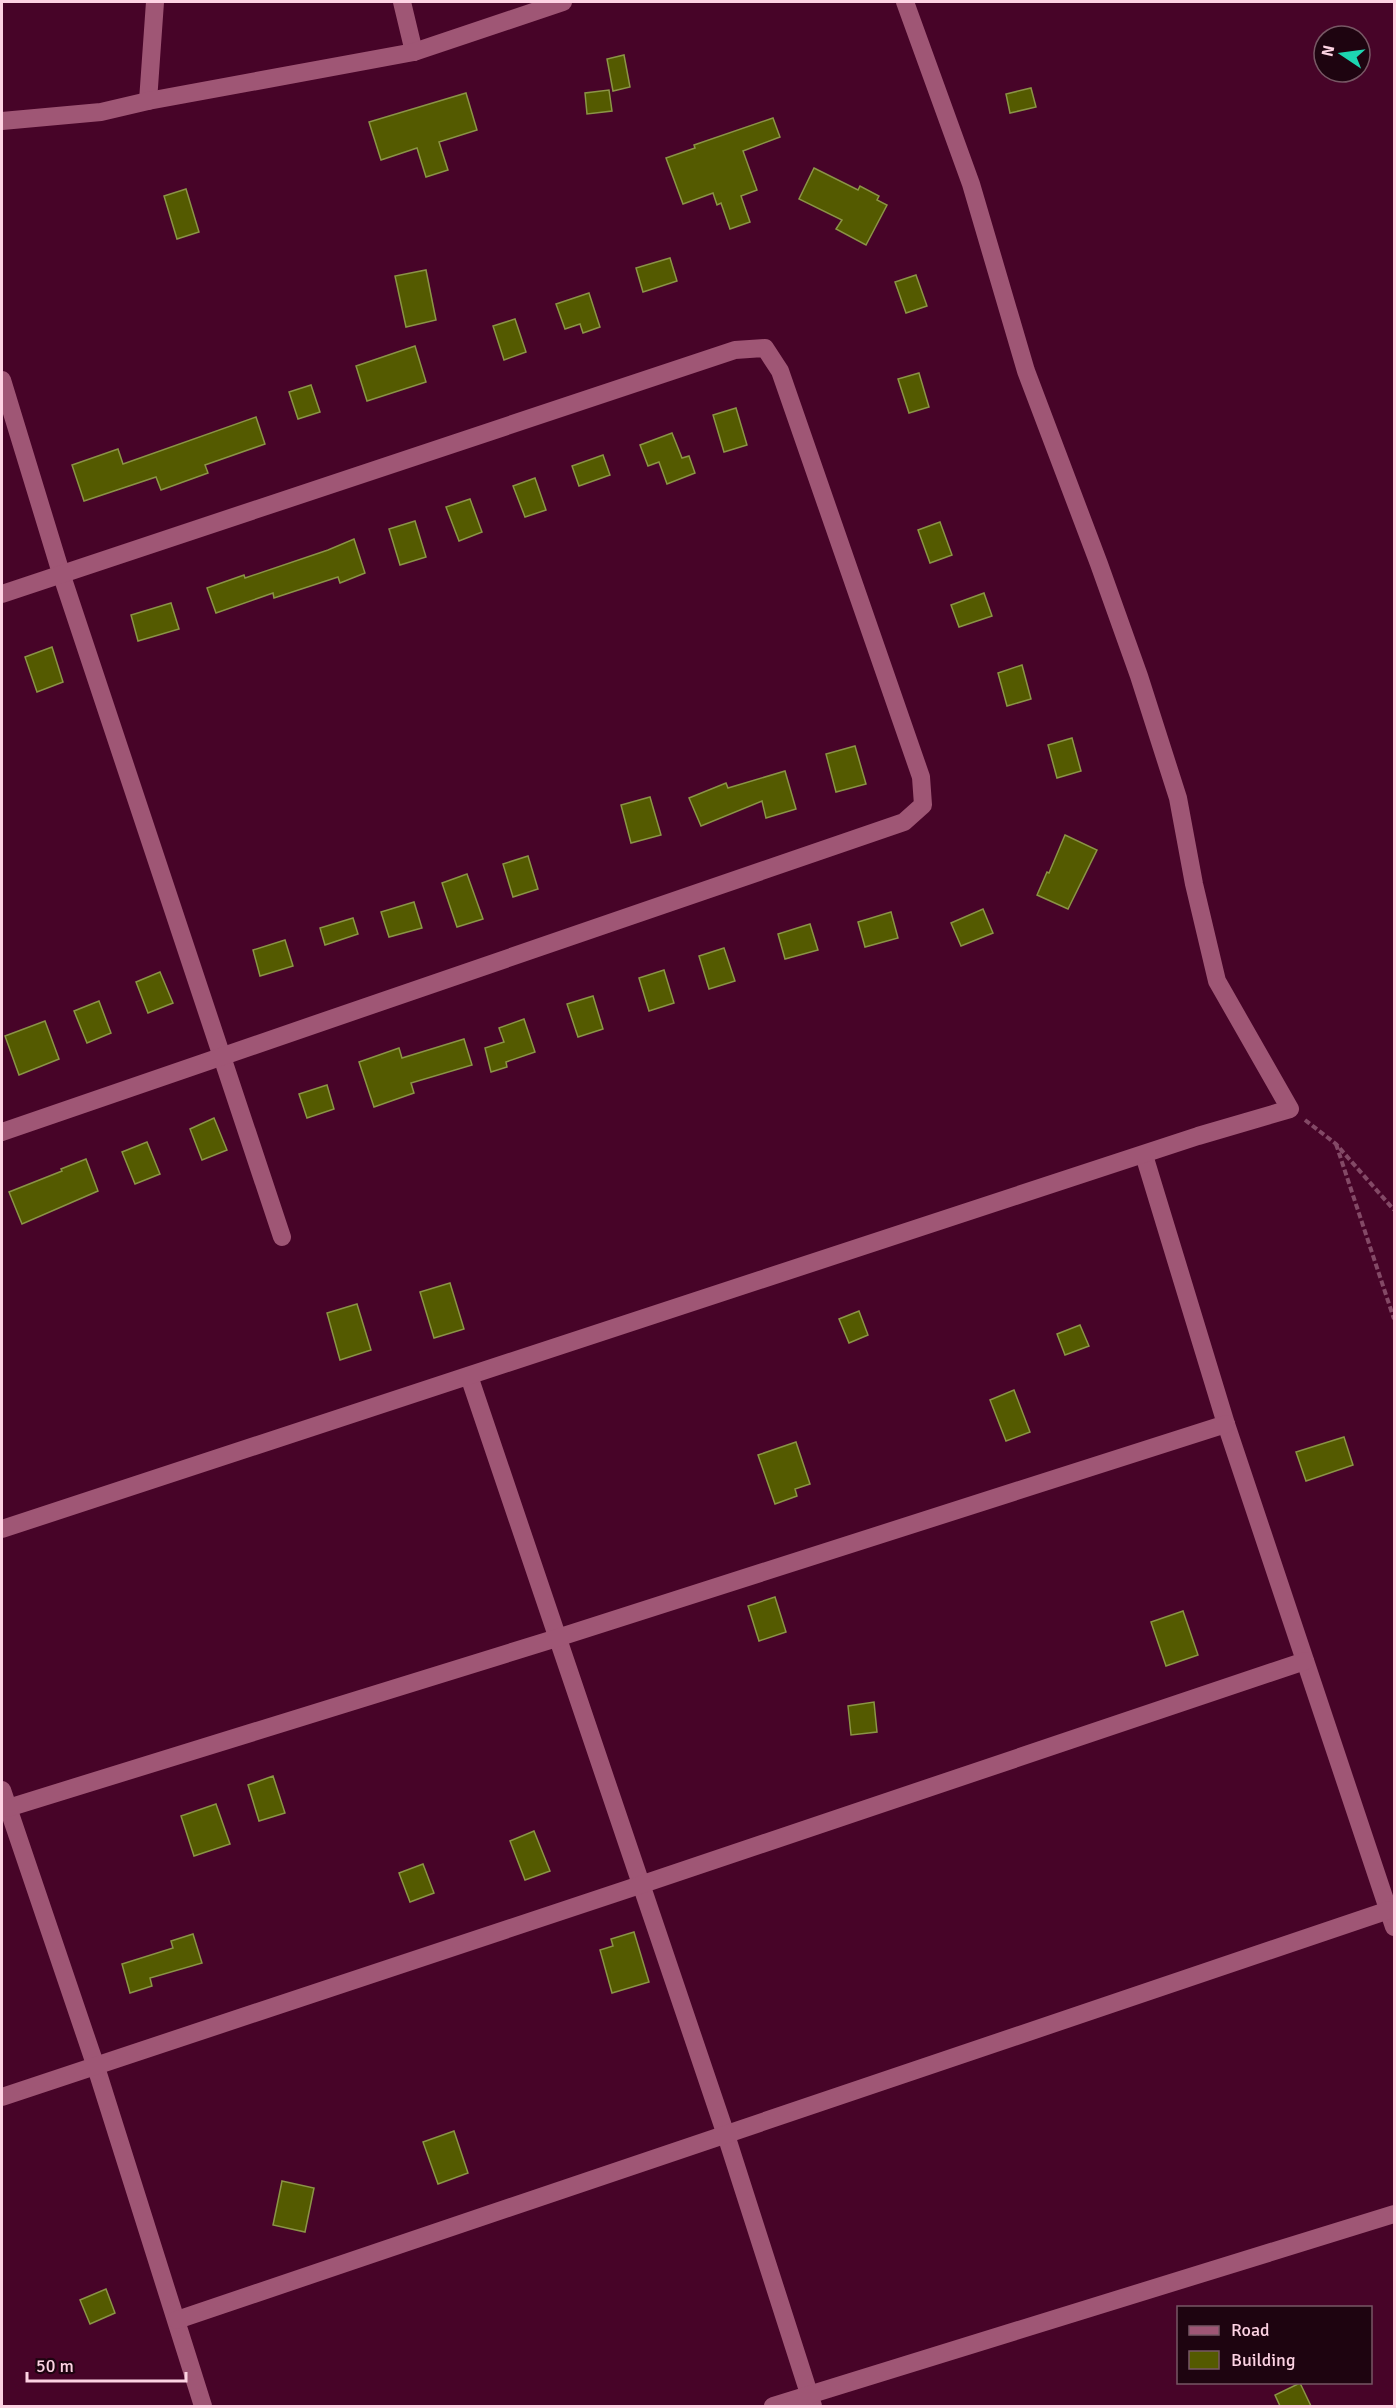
<svg xmlns="http://www.w3.org/2000/svg" width="1396" height="2408" font-family="Signika,sans-serif">
<style>
.building{fill:#545a00;stroke:#8b9446;stroke-width:1.5}
.lines{fill:none;stroke-linecap:round;stroke-linejoin:round}
.path{stroke:#834966;stroke-width:4;stroke-dasharray:6 3;stroke-linecap:butt}
.minor{stroke:#9f5675;stroke-width:18}
</style>
<rect width="100%" height="100%" fill="#470428"/>
<g class="building">
<path d="M624,55L630,87L613,91L607,59Z"/>
<path d="M1031,88L1036,107L1010,113L1006,94Z"/>
<path d="M609,90L612,111L587,114L585,93Z"/>
<path d="M466,93L477,130L439,142L448,170L426,177L417,148L381,160L369,122Z"/>
<path d="M773,118L780,137L743,151L757,190L741,196L750,222L730,229L721,203L717,205L713,193L683,204L666,158L695,148L694,145Z"/>
<path d="M814,168L858,190L860,186L879,196L877,200L887,205L866,245L836,229L842,220L799,199Z"/>
<path d="M186,189L199,232L177,239L164,196Z"/>
<path d="M670,258L677,281L643,292L636,268Z"/>
<path d="M426,270L436,320L406,327L395,276Z"/>
<path d="M916,275L927,306L906,313L895,282Z"/>
<path d="M589,293L600,327L583,333L580,324L565,329L556,304Z"/>
<path d="M515,319L526,352L504,360L493,326Z"/>
<path d="M415,346L426,382L367,401L356,366Z"/>
<path d="M919,373L929,407L909,413L898,379Z"/>
<path d="M311,385L320,412L298,419L289,392Z"/>
<path d="M736,408L747,445L724,452L713,415Z"/>
<path d="M256,417L265,444L205,465L208,473L161,490L156,477L84,501L72,465L118,449L123,464Z"/>
<path d="M672,433L682,458L689,456L695,473L667,484L659,462L648,466L640,445Z"/>
<path d="M603,455L610,475L579,486L572,466Z"/>
<path d="M535,478L546,510L525,517L513,486Z"/>
<path d="M470,499L482,532L459,541L446,507Z"/>
<path d="M415,521L426,557L400,565L389,529Z"/>
<path d="M940,522L952,555L930,563L918,530Z"/>
<path d="M354,539L365,573L340,583L338,577L274,598L273,593L216,613L207,588L244,575L245,578L328,550Z"/>
<path d="M984,593L992,616L959,627L951,605Z"/>
<path d="M171,603L179,629L138,641L131,615Z"/>
<path d="M52,647L63,682L37,692L25,657Z"/>
<path d="M1022,665L1031,699L1007,706L998,673Z"/>
<path d="M1072,738L1081,771L1057,778L1048,745Z"/>
<path d="M855,746L866,784L836,792L826,754Z"/>
<path d="M785,771L796,809L766,818L762,801L701,826L689,798L726,783L728,788Z"/>
<path d="M650,797L661,835L631,843L621,805Z"/>
<path d="M1065,835L1097,850L1068,909L1037,895L1047,872L1049,873Z"/>
<path d="M528,856L538,889L513,897L503,864Z"/>
<path d="M467,874L483,919L457,927L442,883Z"/>
<path d="M414,902L422,928L389,937L381,912Z"/>
<path d="M983,909L993,933L961,946L951,923Z"/>
<path d="M891,912L898,938L865,947L858,922Z"/>
<path d="M353,918L358,934L325,945L320,928Z"/>
<path d="M810,924L818,950L785,959L778,934Z"/>
<path d="M285,940L293,966L260,976L253,950Z"/>
<path d="M724,948L735,981L709,989L699,956Z"/>
<path d="M664,970L674,1003L649,1011L639,978Z"/>
<path d="M160,972L173,1003L148,1013L136,982Z"/>
<path d="M593,996L603,1029L578,1037L567,1004Z"/>
<path d="M99,1001L111,1033L87,1043L74,1011Z"/>
<path d="M524,1019L535,1052L506,1062L507,1067L491,1072L485,1048L504,1042L499,1028Z"/>
<path d="M45,1021L59,1059L19,1075L5,1036Z"/>
<path d="M464,1039L472,1065L411,1083L414,1093L374,1107L359,1062L399,1048L402,1058Z"/>
<path d="M327,1085L334,1109L307,1118L299,1094Z"/>
<path d="M214,1118L227,1150L202,1160L190,1129Z"/>
<path d="M147,1142L160,1174L135,1184L122,1152Z"/>
<path d="M86,1159L98,1191L22,1224L9,1192L62,1171L61,1169Z"/>
<path d="M450,1283L464,1329L434,1338L420,1292Z"/>
<path d="M357,1304L371,1350L340,1360L327,1313Z"/>
<path d="M859,1311L868,1335L849,1343L839,1319Z"/>
<path d="M1080,1325L1089,1346L1065,1355L1057,1334Z"/>
<path d="M1014,1390L1030,1432L1006,1441L990,1400Z"/>
<path d="M1344,1437L1353,1465L1306,1481L1296,1452Z"/>
<path d="M796,1442L810,1484L795,1489L797,1496L775,1504L758,1455Z"/>
<path d="M775,1597L786,1632L759,1641L748,1606Z"/>
<path d="M1183,1611L1198,1655L1166,1666L1151,1622Z"/>
<path d="M874,1702L877,1732L851,1735L848,1706Z"/>
<path d="M273,1776L285,1813L259,1821L248,1785Z"/>
<path d="M216,1804L230,1844L194,1856L181,1816Z"/>
<path d="M534,1831L550,1871L525,1880L510,1841Z"/>
<path d="M423,1864L434,1893L410,1902L399,1873Z"/>
<path d="M634,1932L649,1982L612,1993L600,1950L613,1946L611,1939Z"/>
<path d="M193,1934L202,1963L150,1978L152,1986L130,1993L122,1964L173,1948L171,1941Z"/>
<path d="M454,2131L468,2173L438,2184L423,2142Z"/>
<path d="M282,2181L314,2188L305,2232L273,2225Z"/>
<path d="M106,2289L115,2313L90,2324L80,2300Z"/>
<path d="M1300,2383L1311,2406H1280L1275,2395Z"/>
</g>
<g class="lines">
<g class="path">
<path d="M1305,1120L1336,1144L1394,1210"/>
<path d="M1336,1144L1394,1319"/>
</g>
<g class="minor">
<path d="M402,2L414,52"/>
<path d="M148,101L155,2"/>
<path d="M2,121L101,112L148,101L414,52L563,2"/>
<path d="M2,380L61,573L282,1237"/>
<path d="M2,594L735,350L765,348L780,371L921,777L923,805L904,822L2,1132"/>
<path d="M1144,1155L1226,1424L1394,1927"/>
<path d="M469,1376L726,2135L813,2406"/>
<path d="M2,1529L1198,1136L1290,1109L1217,981L1194,884L1178,798L1139,676L1099,564L1026,371L971,184L905,2"/>
<path d="M2,1790L95,2064L203,2406"/>
<path d="M8,1808L557,1638L1226,1424"/>
<path d="M2,2097L640,1885L1305,1661"/>
<path d="M177,2320L1389,1910"/>
<path d="M773,2406L1394,2214"/>
</g>
</g>
<rect width="1396" height="2408" fill="none" stroke="#fdd3e3" stroke-width="6"/>
<rect x="1177" y="2306" width="195" height="78" fill="#1e0410" stroke="#775764" stroke-width="1.5"/>
<rect x="1189" y="2326" width="30" height="9" fill="#9f5675" stroke="#775764" stroke-width="1.5"/>
<text x="1231" y="2336" font-size="18" fill="#fdd3e3">Road</text>
<rect x="1189" y="2351" width="30" height="18" fill="#545a00" stroke="#775764" stroke-width="1.5"/>
<text x="1231" y="2366" font-size="18" fill="#fdd3e3">Building</text>
<g transform="translate(1342 54) rotate(283)"><circle r="28" fill="#1e0410" stroke="#775764" stroke-width="1.5"/>
<path d="M0-4.5L10 22L0 15L-10 22Z" fill="#1dd5b1"/>
<text y="-9" font-size="16" font-weight="bold" text-anchor="middle" fill="#fdd3e3">N</text>
</g>
<path d="M27 2372v9h159v-9" fill="none" stroke="#fdd3e3" stroke-width="3"/>
<text x="36" y="2372" font-size="18" fill="#fdd3e3" stroke="#1e0410" stroke-width="4.5" paint-order="stroke">50 m</text>
</svg>
